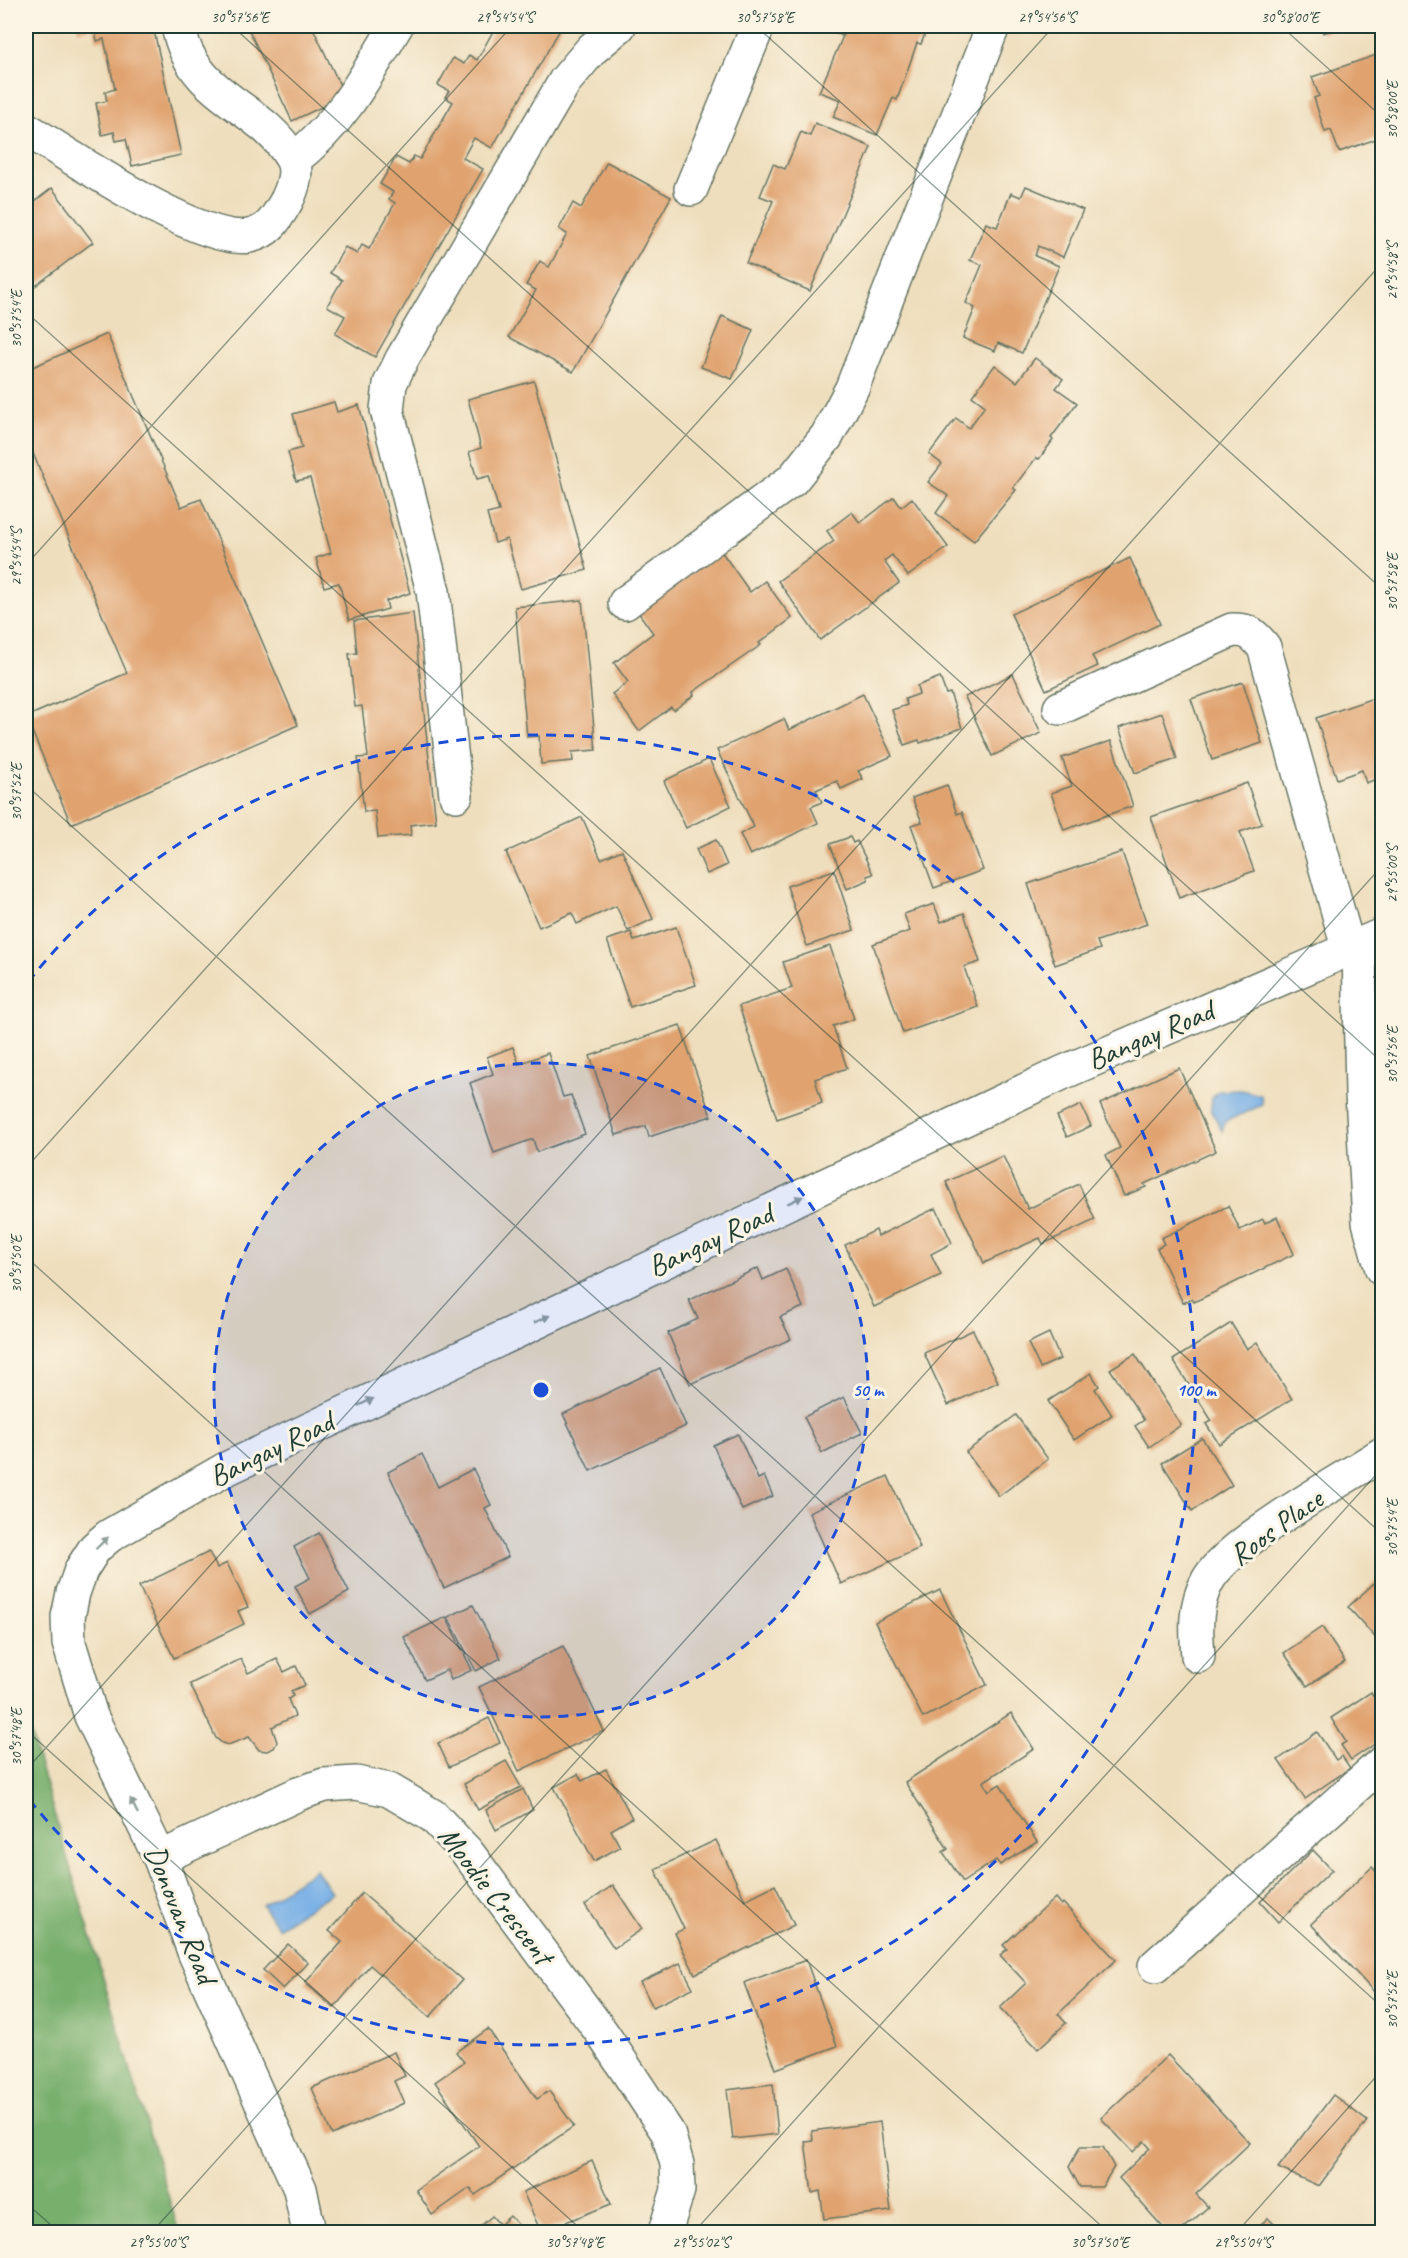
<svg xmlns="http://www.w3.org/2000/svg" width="1408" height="2258" font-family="Caveat,sans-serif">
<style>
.forest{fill:#77af6c;stroke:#4b7650;stroke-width:1.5}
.water{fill:#77afe6;stroke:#4b768d;stroke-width:1.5}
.building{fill:#e0a370}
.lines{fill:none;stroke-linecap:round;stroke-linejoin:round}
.minor-casing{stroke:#677564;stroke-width:36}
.minor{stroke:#fff;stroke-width:33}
.oneway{fill:#8f9e9a}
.ticks{fill:none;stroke:#1f3d34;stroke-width:1.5;stroke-opacity:0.45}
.ring{fill:none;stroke:#1d4ed8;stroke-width:3;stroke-dasharray:10 8}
.labels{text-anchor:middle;stroke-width:6;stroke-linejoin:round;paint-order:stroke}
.street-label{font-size:30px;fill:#1f3d34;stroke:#fcf5e5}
.centre{fill:#1d4ed8;stroke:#fcf5e5;stroke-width:3}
.ring-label{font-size:18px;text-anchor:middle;font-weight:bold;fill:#1d4ed8;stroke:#fcf5e5;stroke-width:6;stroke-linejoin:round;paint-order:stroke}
.neatline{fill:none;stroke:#1f3d34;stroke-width:2}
.ticks-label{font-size:15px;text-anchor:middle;fill:#1f3d34}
</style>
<rect width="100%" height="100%" fill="#fcf5e5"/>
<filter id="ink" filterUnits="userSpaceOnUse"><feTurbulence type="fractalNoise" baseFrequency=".0167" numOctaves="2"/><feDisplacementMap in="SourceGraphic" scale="12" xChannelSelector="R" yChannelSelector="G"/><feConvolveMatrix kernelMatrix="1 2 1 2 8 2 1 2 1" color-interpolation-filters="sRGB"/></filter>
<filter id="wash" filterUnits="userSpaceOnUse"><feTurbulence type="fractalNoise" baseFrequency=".008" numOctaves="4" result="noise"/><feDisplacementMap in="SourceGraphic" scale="24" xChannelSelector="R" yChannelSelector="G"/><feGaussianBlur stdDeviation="1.35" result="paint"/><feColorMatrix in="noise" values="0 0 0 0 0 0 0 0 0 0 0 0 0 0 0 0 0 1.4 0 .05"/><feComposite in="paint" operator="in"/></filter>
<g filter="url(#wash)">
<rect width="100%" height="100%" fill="#eedebd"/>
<path class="forest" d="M26,1719L179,2232H26Z"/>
<g class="water">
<path d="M1241,1090L1261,1095L1262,1105L1226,1121L1222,1131L1211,1109L1212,1098L1219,1091Z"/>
<path d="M316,1869L332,1893L278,1928L262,1905Z"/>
</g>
<g id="blocks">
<g class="building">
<path d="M77,26H153L181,155L132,166L126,139L116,141L114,132L102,135L96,103L107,101L105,92L115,89L104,39L97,41L94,27L78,31Z"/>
<path d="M247,26H312L345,96L292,121Z"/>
<path d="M496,26H562L492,148L474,138L463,158L483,169L375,357L335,334L345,316L327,306L342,280L330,273L345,247L357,254L362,245L369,249L395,203L389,199L393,192L380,184L396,157L409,164L414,156L420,159L453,102L445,97L449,91L438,85L453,58L464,64L469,55L477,60Z"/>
<path d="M832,26H928L921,44L917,43L897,100L893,98L877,135L833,117L841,100L819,92L843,36L830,31Z"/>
<path d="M1321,26H1345L1323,33Z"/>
<path d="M1382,53V137L1339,152L1331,130L1325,132L1314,98L1319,96L1312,77Z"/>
<path d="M815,123L871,147L810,291L746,263L773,201L760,196L773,164L785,169L801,132L810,136Z"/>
<path d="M607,162L671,197L573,372L509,337L536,290L526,285L540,261L549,267L567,234L559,229L573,203L581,208Z"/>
<path d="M1026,186L1083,210L1063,257L1038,246L1035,256L1059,266L1022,353L998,343L995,351L963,338L975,308L966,303L982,265L970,260L986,223L997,227L1011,193L1021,197Z"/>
<path d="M52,188L93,242L26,293V208Z"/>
<path d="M722,316L753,330L732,379L701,367Z"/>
<path d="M107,334L181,507L201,499L298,725L71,824L26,717L127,673L26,437V370Z"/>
<path d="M1035,358L1063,379L1056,388L1077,403L1051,438L1053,440L1039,459L1036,458L1013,488L1016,490L974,541L936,513L948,496L928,482L942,464L929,454L956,418L969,428L985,406L972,396L995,365L1017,382Z"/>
<path d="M534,381L587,570L521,589L507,539L495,543L487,514L499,511L489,476L477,479L469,452L481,448L468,399Z"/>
<path d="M334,402L337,412L359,405L410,593L386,601L388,609L349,620L339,583L324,587L316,558L331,553L310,478L296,481L288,452L302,448L293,414Z"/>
<path d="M894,497L901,507L912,498L948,547L908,576L892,555L884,561L899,583L820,640L778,581L834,541L827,531L852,512L860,523Z"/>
<path d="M721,551L750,592L765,581L792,618L759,643L761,645L693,692L694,695L674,710L671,707L639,731L612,694L628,682L614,663L653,633L638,612Z"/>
<path d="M1130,558L1160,624L1092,656L1098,666L1046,690L1011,614Z"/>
<path d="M582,600L596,750L572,752L573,761L541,764L539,736L527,737L515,607Z"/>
<path d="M413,613L436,822L410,825L411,835L378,838L375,811L364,812L358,758L368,757L362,706L355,707L349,654L357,653L354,621Z"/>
<path d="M1013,674L1041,733L992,756L965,697Z"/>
<path d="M940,677L946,694L950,693L962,728L920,743L919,740L904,745L892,710L907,705L905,699L919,694L917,686Z"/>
<path d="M1243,682L1262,743L1212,760L1191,699Z"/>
<path d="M863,694L892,756L858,771L863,779L841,789L837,781L816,790L822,802L811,807L818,823L750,855L740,834L754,827L717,750L784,719L789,730Z"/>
<path d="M1382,695V777L1366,783L1362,770L1337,779L1316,718Z"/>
<path d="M1162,713L1177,759L1135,773L1119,728Z"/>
<path d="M1111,741L1133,806L1064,830L1051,793L1072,786L1062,758Z"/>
<path d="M709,759L731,806L686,828L664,781Z"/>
<path d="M1247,783L1262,824L1240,832L1254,871L1179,898L1151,817Z"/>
<path d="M947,785L957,814L962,812L983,870L934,888L911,825L922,822L912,798Z"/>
<path d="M582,817L601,859L622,850L653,919L628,931L616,906L577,924L572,913L539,927L506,852Z"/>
<path d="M850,837L853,843L857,841L873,874L867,876L868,880L847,889L830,844Z"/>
<path d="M716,840L727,865L707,874L696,849Z"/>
<path d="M1122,852L1147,924L1097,941L1100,949L1055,965L1028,884Z"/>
<path d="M834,870L854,930L807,946L787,886Z"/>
<path d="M934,904L941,922L964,913L980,962L964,967L978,1007L903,1033L873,944L910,931L904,914Z"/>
<path d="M676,927L696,985L630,1007L607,940L631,932L634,941Z"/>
<path d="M830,946L854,1019L833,1026L847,1068L815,1079L822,1103L777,1119L739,1006L792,988L783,962Z"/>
<path d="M680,1025L711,1116L649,1137L646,1126L616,1135L590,1056Z"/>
<path d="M513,1047L519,1064L548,1053L563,1097L571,1095L585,1134L537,1152L533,1139L494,1153L470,1083L493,1074L487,1057Z"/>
<path d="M1179,1068L1216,1151L1144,1184L1146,1187L1124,1196L1106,1155L1120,1148L1100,1104Z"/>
<path d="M1081,1105L1091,1126L1067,1137L1057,1116Z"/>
<path d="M1003,1156L1028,1209L1079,1184L1095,1220L1043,1244L1040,1238L984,1263L946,1182Z"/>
<path d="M1228,1206L1240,1230L1263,1219L1265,1223L1277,1217L1294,1254L1194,1302L1192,1299L1183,1303L1157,1248L1164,1244L1161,1238Z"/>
<path d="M936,1208L952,1243L931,1254L941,1275L874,1307L845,1245L876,1230L878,1236Z"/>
<path d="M758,1268L763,1280L786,1269L803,1307L780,1317L791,1339L690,1384L668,1333L698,1319L689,1300Z"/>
<path d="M1231,1323L1247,1349L1257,1342L1292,1399L1219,1444L1206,1424L1212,1421L1173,1360Z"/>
<path d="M973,1330L998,1382L948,1405L924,1353Z"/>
<path d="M1049,1333L1060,1359L1040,1368L1028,1343Z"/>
<path d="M1135,1354L1181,1425L1149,1447L1135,1426L1144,1420L1110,1369Z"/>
<path d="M660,1368L686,1426L590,1471L563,1414Z"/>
<path d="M1091,1373L1099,1386L1095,1389L1112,1415L1074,1440L1048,1401Z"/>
<path d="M844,1397L862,1433L822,1453L804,1417Z"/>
<path d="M1016,1415L1048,1459L999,1496L966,1452Z"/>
<path d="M738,1434L758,1479L764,1476L773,1496L742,1510L713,1445Z"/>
<path d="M1202,1438L1232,1485L1192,1511L1162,1463Z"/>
<path d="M422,1454L438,1487L473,1469L491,1505L485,1508L508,1557L444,1588L388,1472Z"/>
<path d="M888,1476L920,1548L841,1584L809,1512Z"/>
<path d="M319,1533L349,1592L310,1614L295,1586L310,1578L294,1547Z"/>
<path d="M209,1552L217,1568L227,1563L248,1607L238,1611L244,1624L174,1658L139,1586Z"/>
<path d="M1382,1576V1645L1348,1607Z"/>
<path d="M940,1590L987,1685L923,1718L875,1622Z"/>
<path d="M473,1605L501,1658L476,1671L448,1617Z"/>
<path d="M446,1617L472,1670L451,1680L447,1670L425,1680L404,1637Z"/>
<path d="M1322,1627L1345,1662L1307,1686L1284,1653Z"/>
<path d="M563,1646L604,1731L519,1771L479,1687Z"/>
<path d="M241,1659L248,1673L277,1659L284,1672L296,1666L305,1685L291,1691L293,1696L288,1699L295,1716L272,1727L277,1742L274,1748L267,1751L259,1750L249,1737L228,1745L222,1743L216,1738L190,1684Z"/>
<path d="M1371,1692L1382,1710V1739L1351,1760L1341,1745L1346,1742L1331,1718Z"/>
<path d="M1011,1713L1034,1749L983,1782L989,1791L1000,1784L1037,1842L1000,1865L996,1860L963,1882L943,1852L948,1849L905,1782Z"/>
<path d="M489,1718L500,1743L449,1767L438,1743Z"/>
<path d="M1317,1732L1336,1760L1342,1756L1350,1768L1305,1799L1278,1760Z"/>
<path d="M506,1761L521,1787L478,1810L464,1784Z"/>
<path d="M606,1769L632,1818L611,1830L620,1847L594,1861L554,1787L578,1774L582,1781Z"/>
<path d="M523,1789L533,1810L496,1830L486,1810Z"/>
<path d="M716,1840L745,1900L775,1885L794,1925L695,1974L675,1933L684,1929L655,1869Z"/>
<path d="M1313,1850L1332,1870L1278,1922L1260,1902Z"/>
<path d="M1372,1867L1382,1878V1987L1376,1994L1311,1924Z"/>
<path d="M613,1885L642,1929L614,1948L585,1905Z"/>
<path d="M362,1893L462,1980L430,2017L370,1965L334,2008L305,1983L342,1942L329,1931Z"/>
<path d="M1055,1898L1061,1905L1063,1903L1116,1960L1058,2014L1066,2023L1038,2049L1000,2008L1026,1983L1000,1955L1007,1949L1003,1945Z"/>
<path d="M288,1944L308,1963L283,1989L263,1970Z"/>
<path d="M806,1960L837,2046L776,2069L744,1983Z"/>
<path d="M680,1963L693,1988L653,2007L640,1982Z"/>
<path d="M488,2029L537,2099L549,2091L574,2126L475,2195L470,2188L432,2215L416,2190L479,2146L435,2082L464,2062L456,2052Z"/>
<path d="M394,2052L405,2076L394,2081L404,2103L332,2135L312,2088Z"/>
<path d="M1168,2055L1250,2143L1196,2194L1208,2207L1180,2232H1167L1119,2178L1150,2148L1144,2141L1133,2152L1101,2118Z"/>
<path d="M773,2084L778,2134L733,2139L727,2090Z"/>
<path d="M1333,2095L1367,2121L1319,2186L1278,2168Z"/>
<path d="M880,2122L891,2211L824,2219L820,2191L812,2193L805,2141L813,2140L812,2131Z"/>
<path d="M1080,2147H1103L1114,2167L1102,2187H1080L1069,2167Z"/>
<path d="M592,2161L611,2204L541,2232L523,2192Z"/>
<path d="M492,2216L500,2225L510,2216L525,2232H474Z"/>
<path d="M1268,2218L1282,2232H1252Z"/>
</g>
</g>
</g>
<g filter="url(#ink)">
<use href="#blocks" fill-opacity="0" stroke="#677564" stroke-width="1.5"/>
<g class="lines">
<defs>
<g id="minor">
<path d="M26,129C71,156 201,245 249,236C270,232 277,217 287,200C293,188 299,169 291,157C258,102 193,100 178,26"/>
<path d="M293,160C341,124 366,76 396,26"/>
<path d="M691,189L758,26"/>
<path d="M625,603L792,480L827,436L852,388L993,26"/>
<path d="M1060,708L1232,630C1249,629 1254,635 1264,647L1349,951"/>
<path d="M456,795L433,591L387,410L390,384L402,359L565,81L592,49L619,26"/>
<path d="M1359,946L1362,1094L1369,1222L1382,1269"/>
<path d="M1198,1656C1196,1630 1194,1605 1208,1580C1230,1541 1341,1481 1382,1454"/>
<path d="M160,1858L298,1794L324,1785L356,1783L389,1790L433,1816L467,1852L602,2033L668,2133L677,2164L678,2190L665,2232"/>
<path d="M1155,1966L1382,1763"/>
<path d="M309,2232L300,2189L195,1954L160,1858L91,1716L69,1643L68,1617L73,1593L81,1570L95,1548L109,1536L224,1470L1062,1073L1382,935"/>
</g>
</defs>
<use href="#minor" class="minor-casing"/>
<use href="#minor" class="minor"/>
</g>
<defs><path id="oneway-solid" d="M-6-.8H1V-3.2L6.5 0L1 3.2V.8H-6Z" transform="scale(1.5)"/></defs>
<g class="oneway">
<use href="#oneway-solid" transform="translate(795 1200) rotate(-25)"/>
<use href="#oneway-solid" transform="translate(542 1319) rotate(-25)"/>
<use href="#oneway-solid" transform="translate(366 1402) rotate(-25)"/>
<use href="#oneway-solid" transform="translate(102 1543) rotate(-44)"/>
<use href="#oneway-solid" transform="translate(134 1806) rotate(-116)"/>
</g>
</g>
<path class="ticks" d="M232,26L1382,1062M756,26L1382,589M1281,26L1382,117M26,312L1382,1534M26,565L512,26M26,785L1382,2007M26,1168L1054,26M26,1257L1108,2232M26,1730L584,2232M26,1770L1382,263M26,2203L59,2232M152,2232L1382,866M694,2232L1382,1468M1237,2232L1382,2070"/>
<circle cx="541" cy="1390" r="327" fill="#1d4ed8" fill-opacity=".12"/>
<g class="ring">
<circle cx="541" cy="1390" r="327"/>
<path d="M28 982A655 655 0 1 1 28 1798"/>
</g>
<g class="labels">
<g class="street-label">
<text transform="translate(1150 1035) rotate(-23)" y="10">Bangay Road</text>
<text transform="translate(710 1240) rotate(-25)" y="10">Bangay Road</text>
<text transform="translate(271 1449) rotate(-26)" y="10">Bangay Road</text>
<text transform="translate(1276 1527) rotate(-36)" y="10">Roos Place</text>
<text transform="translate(496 1895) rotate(52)" y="10">Moodie Crescent</text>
<text transform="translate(181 1914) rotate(68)" y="10">Donovan Road</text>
</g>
</g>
<circle cx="541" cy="1390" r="9" class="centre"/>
<g class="ring-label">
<text x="868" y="1396">50 m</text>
<text x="1196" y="1396">100 m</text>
</g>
<rect width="1408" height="2258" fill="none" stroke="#fcf5e5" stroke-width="66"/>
<rect x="33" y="33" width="1342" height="2192" class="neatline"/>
<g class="ticks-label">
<text x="240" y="22">30°57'56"E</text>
<text x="505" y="22">29°54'54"S</text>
<text x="765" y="22">30°57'58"E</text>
<text x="1047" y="22">29°54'56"S</text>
<text x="1290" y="22">30°58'00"E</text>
<text transform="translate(1392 110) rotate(-90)" y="5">30°58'00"E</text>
<text transform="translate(1392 271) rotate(-90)" y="5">29°54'58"S</text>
<text transform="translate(16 319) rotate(-90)" y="5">30°57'54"E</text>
<text transform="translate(16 557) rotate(-90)" y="5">29°54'54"S</text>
<text transform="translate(1392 582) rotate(-90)" y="5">30°57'58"E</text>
<text transform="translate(16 792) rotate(-90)" y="5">30°57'52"E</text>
<text transform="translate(1392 874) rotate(-90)" y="5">29°55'00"S</text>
<text transform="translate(1392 1055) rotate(-90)" y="5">30°57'56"E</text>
<text transform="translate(16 1264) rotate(-90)" y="5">30°57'50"E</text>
<text transform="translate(1392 1528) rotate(-90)" y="5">30°57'54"E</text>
<text transform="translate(16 1737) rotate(-90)" y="5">30°57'48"E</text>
<text transform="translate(1392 2000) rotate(-90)" y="5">30°57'52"E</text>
<text x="158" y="2247">29°55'00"S</text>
<text x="575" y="2247">30°57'48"E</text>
<text x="701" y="2247">29°55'02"S</text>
<text x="1100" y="2247">30°57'50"E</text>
<text x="1243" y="2247">29°55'04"S</text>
</g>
</svg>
